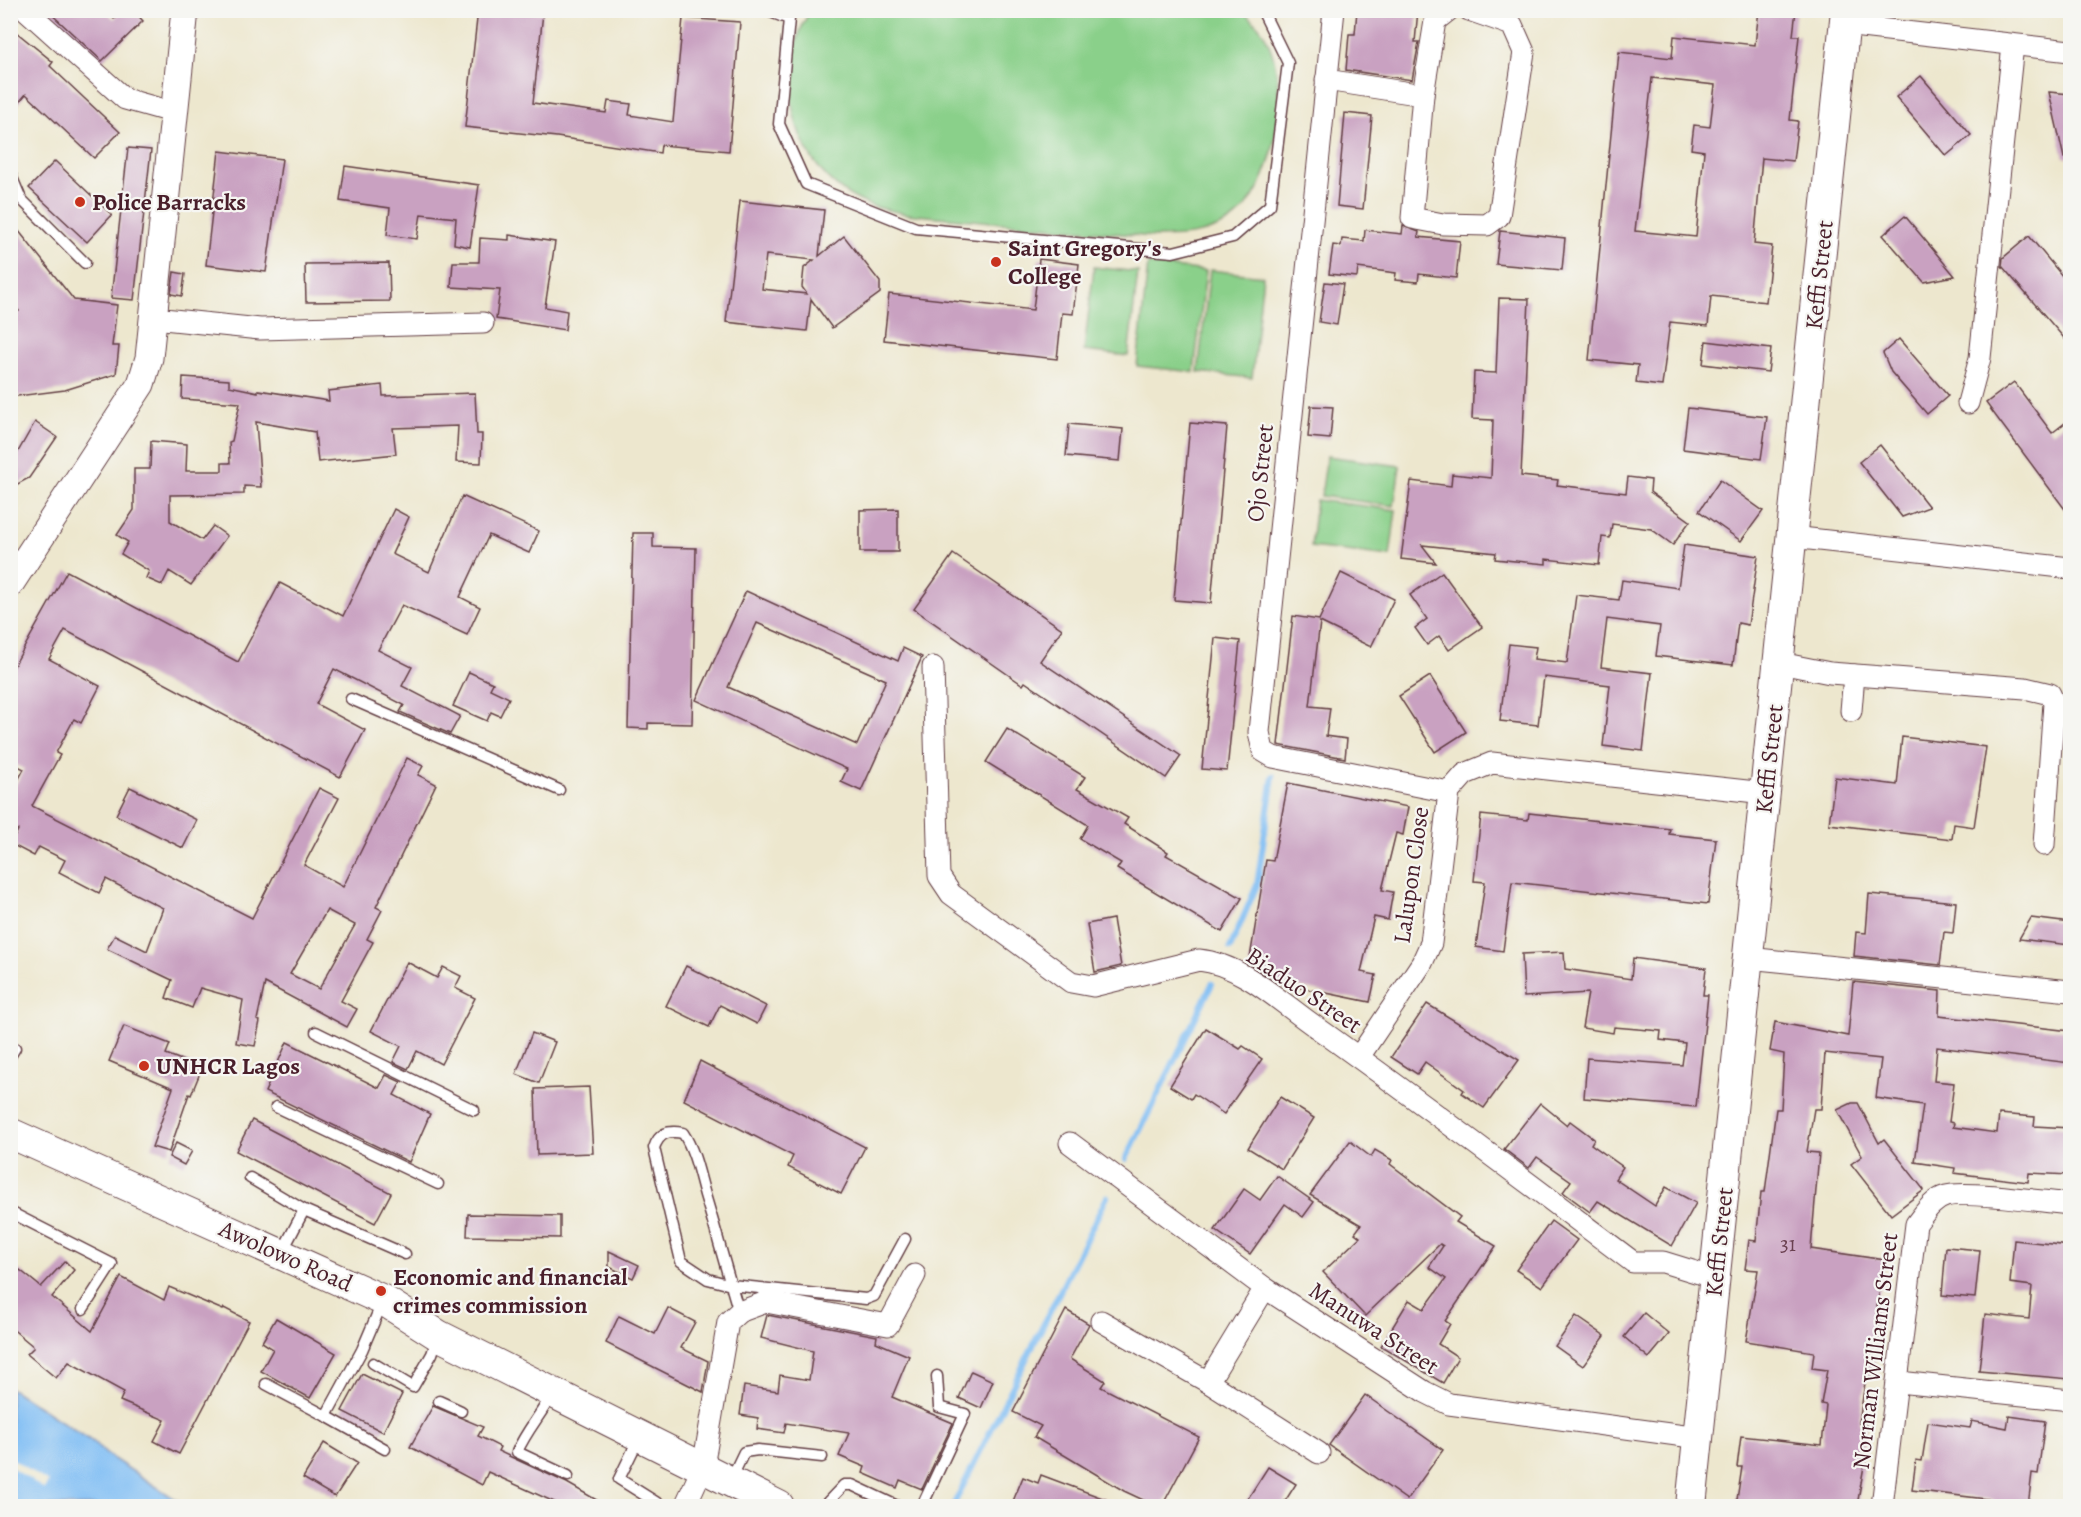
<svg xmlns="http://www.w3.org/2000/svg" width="2081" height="1517" font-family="Alegreya,serif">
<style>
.green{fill:#8ad08a;stroke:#6a785a;stroke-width:1.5}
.water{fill:#80bef4;stroke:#656e90;stroke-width:1.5}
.pier{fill:#ede7ce}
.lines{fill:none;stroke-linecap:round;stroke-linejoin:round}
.stream{stroke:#80bef4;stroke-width:6}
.building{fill:#c9a1c1;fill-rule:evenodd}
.service-casing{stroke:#623d43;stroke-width:13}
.minor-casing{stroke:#623d43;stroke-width:23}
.tertiary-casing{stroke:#623d43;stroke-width:29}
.secondary-casing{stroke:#623d43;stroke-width:32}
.service{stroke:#fff;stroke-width:10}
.minor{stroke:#fff;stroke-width:21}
.tertiary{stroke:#fff;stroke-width:27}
.secondary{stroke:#fff;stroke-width:30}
.poi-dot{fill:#c8321e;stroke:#f6f6f2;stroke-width:2}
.labels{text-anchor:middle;stroke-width:4.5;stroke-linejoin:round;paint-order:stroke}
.number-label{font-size:21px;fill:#6a4050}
.poi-label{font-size:24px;font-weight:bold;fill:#4a1f2b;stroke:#f6f6f2;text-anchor:start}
.street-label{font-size:24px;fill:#4a1f2b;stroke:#f6f6f2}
</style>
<rect width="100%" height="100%" fill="#f6f6f2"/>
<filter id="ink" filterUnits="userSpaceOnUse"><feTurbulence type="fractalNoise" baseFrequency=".0167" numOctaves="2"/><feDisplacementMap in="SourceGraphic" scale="12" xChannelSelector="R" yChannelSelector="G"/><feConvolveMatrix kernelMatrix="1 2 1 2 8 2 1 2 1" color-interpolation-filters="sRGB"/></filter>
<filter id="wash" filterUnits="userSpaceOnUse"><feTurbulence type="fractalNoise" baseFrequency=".008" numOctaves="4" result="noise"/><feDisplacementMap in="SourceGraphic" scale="24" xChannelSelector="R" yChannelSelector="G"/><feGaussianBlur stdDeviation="1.35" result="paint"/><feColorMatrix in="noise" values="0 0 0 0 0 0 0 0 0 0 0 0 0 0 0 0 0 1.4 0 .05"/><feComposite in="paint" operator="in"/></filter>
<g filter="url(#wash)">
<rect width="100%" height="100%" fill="#ede7ce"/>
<g class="green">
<path d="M810,11H1242C1253,19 1263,29 1268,42C1290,91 1277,190 1230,221C1206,236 1181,237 1154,237L906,214C894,211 881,209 870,205C792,176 770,77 810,11Z"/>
<path d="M1148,264L1206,271L1194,372L1137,366Z"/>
<path d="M1094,267L1138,272L1128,356L1084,351Z"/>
<path d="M1210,270L1263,276L1252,378L1198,372Z"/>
<path d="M1327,456L1400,466L1394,506L1321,496Z"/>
<path d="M1316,500L1396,510L1390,556L1311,547Z"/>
</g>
<path class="water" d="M10,1388L95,1443L106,1454L186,1506H11Z"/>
<path class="pier" d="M11,1458L48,1482L44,1489L11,1467Z"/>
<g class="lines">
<g class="stream">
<path d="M1230,948L1257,885L1273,776"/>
<path d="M1126,1159L1212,984"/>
<path d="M953,1506L1107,1197"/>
</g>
</g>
<g id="blocks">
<g class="building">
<path d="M47,10H105L114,19L123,10H133L143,21L102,61Z"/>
<path d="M478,10L543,13L533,103L606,113L608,101L631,104L629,115L673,122L683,18L740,22L729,151L661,145L660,153L557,137L465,127Z"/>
<path d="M1357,10H1418L1415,42H1419L1412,80L1346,70L1349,34H1355Z"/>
<path d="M1759,10H1796L1793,36H1799L1790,120L1798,121L1793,161L1762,158L1754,244L1772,246L1766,302L1711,296L1708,326L1670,322L1662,386L1636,383L1638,365L1589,360L1619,52L1672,58L1674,36L1755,45ZM1652,78L1715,85L1710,127L1694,125L1691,149L1704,151L1696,237L1635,231Z"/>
<path d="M10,27L53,62L50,66L120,132L94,158L26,94L10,113Z"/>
<path d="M1921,76L1971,135L1946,156L1896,97Z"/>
<path d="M2049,92L2070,94V157L2064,158Z"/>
<path d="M1345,113L1372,116L1363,209L1337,206Z"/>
<path d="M128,148L151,150L134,300L111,298Z"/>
<path d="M219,151L282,159L266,272L206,265Z"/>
<path d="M55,161L112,215L87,242L29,188Z"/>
<path d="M345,166L479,185L470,247L454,244L456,218L421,214L417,239L387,235L390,208L340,201Z"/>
<path d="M740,201L824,210L819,256L844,236L880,282V293L832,328L811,299L807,331L726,322ZM766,255L814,260L804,268L802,287L807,294L762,289Z"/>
<path d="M1905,216L1955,276L1924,282L1883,235Z"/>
<path d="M10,220L74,300L117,305L112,346H119L116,374L65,390L10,397V315L19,311L10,300Z"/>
<path d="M1403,226L1419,232L1418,237L1460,241L1456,278L1419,274L1418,282L1395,280L1396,273L1358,268L1357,277L1329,274L1333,245L1341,246L1342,239L1364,241L1365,230L1402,234Z"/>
<path d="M1500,231L1565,238L1562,270L1496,264Z"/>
<path d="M509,235L555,242L545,307L567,311L565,330L496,319L500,290L451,287L453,262H479L480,238L509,240Z"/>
<path d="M2029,236L2063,277L2070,271V345L2002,266L2003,258Z"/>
<path d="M1039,259L1079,264L1073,314L1062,313L1057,359L884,340L889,294L1033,310Z"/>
<path d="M389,263L390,301L306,302L305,264Z"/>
<path d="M174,272L185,274L182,296L171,294Z"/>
<path d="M1325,282L1343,284L1337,325L1319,322Z"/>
<path d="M1499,298L1529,299L1521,476L1558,480L1557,485L1626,493L1628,477L1651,480L1650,492L1690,521L1673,545L1651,529L1612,524L1610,538L1602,537L1599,565L1546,559V564L1495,559L1496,553L1422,545L1436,563L1401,559L1411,481L1451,486L1452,474L1491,478L1493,420L1472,419L1474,372L1496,373Z"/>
<path d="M1899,339L1948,396L1927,414L1891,372L1883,353Z"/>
<path d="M1706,341L1771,349L1768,372L1703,364Z"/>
<path d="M183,377L229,380V386L258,392V390L329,401L328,391L382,385L383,396L475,393L477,434H482L481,463L456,462L458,426L393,428L396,454L318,462L315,432L256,422L261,487L244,486V494L170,495V521L202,540L213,526L227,536L191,585L169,571L162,585L146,578L149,571L121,554L128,542L117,535L134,510V469H150L151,441L187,444L186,471H222V463H230L229,442L232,441L240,403L182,399Z"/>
<path d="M2014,382L2052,433L2070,419V516L1986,403Z"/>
<path d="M1311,406L1333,407L1330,439L1308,437Z"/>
<path d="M1688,408L1767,417L1761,459L1683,449Z"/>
<path d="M35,422L57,437L29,478L10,488V457H15Z"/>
<path d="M1190,423L1227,426L1211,603L1174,600Z"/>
<path d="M1069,424L1123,429L1120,461L1066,456Z"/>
<path d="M1880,445L1929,507L1902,517L1859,462Z"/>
<path d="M1720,480L1763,511L1741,541L1699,511Z"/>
<path d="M462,496L539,531L529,553L489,535L460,597L480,607L467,635L402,605L378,650L412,667L402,686L460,716L450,734L400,712L404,705L334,669L316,704L365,730L340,777L65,630L49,659L100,686L81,723L74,719L56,753L60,755L32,806L252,918L319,788L339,798L304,865L343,887L407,758L423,766L418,775L436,784L376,907L382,910L367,939L373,942L341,1001L357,1009L347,1027L265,983L257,1020L260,1021L255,1046L236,1043L243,1000L200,988L192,1008L166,998L172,980L107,949L115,935L147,951L163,908L106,879L99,893L59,872L65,860L39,847L34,856L11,844L18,830L10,826V795L24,769L10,762V673L67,571L238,662L280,583L343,616L394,509L409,517L392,554L429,572ZM327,910L355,925L319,989L290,974Z"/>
<path d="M898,509V552H860V510Z"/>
<path d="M633,533H653V547L696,548L692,724L648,723V729L628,728Z"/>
<path d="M1684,545L1758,556L1748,625L1738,623L1733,665L1656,656L1660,626L1607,619L1601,667L1652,673L1643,751L1603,746L1610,685L1544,677L1538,725L1500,721L1509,644L1536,647L1534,659L1567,663L1576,595L1619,600L1622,580L1678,588Z"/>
<path d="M953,554L1062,629L1040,661L1181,756L1166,778L1025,682L1023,685L914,609Z"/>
<path d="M1442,572L1482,627L1449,650L1439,636L1427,645L1415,628L1427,619L1410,595Z"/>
<path d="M1341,573L1394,599L1371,647L1320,622L1310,706L1330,708L1326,736L1347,739L1345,758L1278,745L1293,616L1319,620Z"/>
<path d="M746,591L898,661L903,648L922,657L861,791L841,782L847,769L696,700ZM757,623L886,680L857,745L728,687Z"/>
<path d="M1215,638L1240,641L1227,771L1202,769Z"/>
<path d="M469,672L493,683L490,689L509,698L500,716L491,712L487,721L453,706Z"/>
<path d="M1430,676L1466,732L1435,752L1399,696Z"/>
<path d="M1007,729L1085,777L1077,789L1128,818L1124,824L1168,852L1166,855L1242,898L1222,932L1117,869L1121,863L1080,839L1088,825L986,762Z"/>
<path d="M1902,737L1986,747L1974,827L1954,824L1952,839L1829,824L1835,777L1897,785Z"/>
<path d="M1288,783L1408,807L1403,835L1396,833L1382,890L1393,892L1388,920L1374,917L1361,972L1376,975L1370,1002L1278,983L1249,964L1266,860L1273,861Z"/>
<path d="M130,787L197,820L183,848L116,815Z"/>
<path d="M1529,813L1670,829L1669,834L1716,839L1708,904L1512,882L1503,951L1476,947L1485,882L1474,881L1481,815L1528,820Z"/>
<path d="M1869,894L1956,902L1953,933L1944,932L1940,965L1854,956L1856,932L1866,933Z"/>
<path d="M2031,918L2070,923V945L2019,939Z"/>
<path d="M1113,919L1121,966L1095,972L1087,924Z"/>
<path d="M1564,952L1565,969L1631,979L1633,958L1706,968L1703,995H1708L1696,1107L1584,1098L1587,1058L1682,1065L1685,1043L1660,1040L1661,1031L1614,1027L1613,1033L1582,1028L1588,993L1524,997L1522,954Z"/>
<path d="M407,962L437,978L443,967L461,976L455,988L475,998L441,1064L417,1051L408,1069L393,1062L401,1046L371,1031Z"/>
<path d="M686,966L766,1006L757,1024L720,1005L709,1027L666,1006Z"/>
<path d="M1853,982L1940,991L1939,1016L2070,1031V1063L1937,1047L1934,1081L1954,1083L1949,1122L1954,1123L1953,1127L1997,1133L1999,1114L2035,1117L2034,1126L2070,1128V1175L2029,1173L2028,1182L1954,1173L1955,1168L1915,1162L1923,1105L1876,1098L1881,1059L1825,1053L1821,1109H1814L1807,1152L1819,1153L1811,1249L1885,1260L1877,1306H1881L1873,1378L1866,1376L1859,1423L1866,1424L1861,1465L1864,1466L1857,1506H1736L1742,1467H1737L1741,1436L1822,1445L1826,1405L1821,1404L1827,1370L1812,1368L1814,1352L1746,1341L1758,1270L1745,1269L1749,1240L1756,1241L1761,1192H1765L1776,1109H1781L1784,1054L1770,1051L1775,1022L1848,1036Z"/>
<path d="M1427,1004L1519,1060L1484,1108L1462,1093L1464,1090L1425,1062L1417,1074L1391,1057Z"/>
<path d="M124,1026L170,1044L166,1054L202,1068L191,1095L189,1094L169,1152L152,1147L173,1088L109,1061Z"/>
<path d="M1206,1028L1240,1049L1243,1046L1262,1059L1224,1114L1194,1094L1191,1099L1170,1086Z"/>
<path d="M532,1033L555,1042L539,1083L516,1074Z"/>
<path d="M287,1042L379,1088L386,1075L401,1082L394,1095L430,1114L409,1162L265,1092Z"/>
<path d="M700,1061L865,1147L841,1194L788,1167L793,1156L684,1100Z"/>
<path d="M589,1087L593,1153L537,1155L535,1089Z"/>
<path d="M1280,1097L1314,1118L1282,1169L1248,1148Z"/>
<path d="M1540,1103L1567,1125L1570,1121L1594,1139L1591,1144L1623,1167L1615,1179L1655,1206L1666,1187L1696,1203L1672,1246L1598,1201L1590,1212L1563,1192L1571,1181L1537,1157L1529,1168L1504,1149Z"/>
<path d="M1852,1103H1858L1879,1143L1884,1139L1924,1190L1891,1215L1851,1164L1862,1156L1837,1110Z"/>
<path d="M252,1120L391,1193L375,1223L236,1151Z"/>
<path d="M1350,1141L1371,1157L1375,1150L1392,1160L1390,1164L1460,1217L1456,1222L1496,1246L1445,1321L1450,1324L1438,1344L1458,1357L1443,1383L1381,1346L1409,1300L1424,1309L1446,1279L1429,1267L1443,1246L1440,1244L1365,1316L1323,1272L1360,1237L1355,1233L1361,1225L1310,1195Z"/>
<path d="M176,1143L192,1151L184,1165L169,1157Z"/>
<path d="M1277,1176L1314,1202L1303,1217L1285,1204L1250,1254L1215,1230L1244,1189L1260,1200Z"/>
<path d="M468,1214L560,1216V1238L467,1236Z"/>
<path d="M1551,1221L1577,1240L1542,1287L1516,1270Z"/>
<path d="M2014,1240L2070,1246V1379L1979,1371L1985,1314L2029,1319L2032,1286L2010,1283Z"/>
<path d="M1946,1247L1980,1250L1975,1298L1942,1295Z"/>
<path d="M609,1251L639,1265L633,1278L609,1267Z"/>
<path d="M65,1261L74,1270L52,1297L92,1331L121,1277L164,1300L169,1287L223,1310L224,1308L249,1321L179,1454L154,1441L165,1420L120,1401L124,1392L69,1362L56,1378L27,1354L34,1347L10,1327V1281L20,1270L41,1287Z"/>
<path d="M668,1308L695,1322L681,1348L708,1361L703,1392L606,1343L619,1316L655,1334Z"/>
<path d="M1066,1310L1089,1324L1070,1359L1105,1381L1101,1387L1199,1437L1162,1506H1156L1124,1491L1034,1437L1041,1426L1013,1412Z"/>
<path d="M1644,1313L1669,1334L1649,1358L1624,1337Z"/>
<path d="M767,1315L877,1336L876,1342L909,1356L892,1397L953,1423L922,1489L900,1480L897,1488L863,1473L865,1467L839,1456L849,1433L786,1423L784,1433L757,1429L758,1418L740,1415L744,1386L778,1391L780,1375L809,1380L813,1351L761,1338Z"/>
<path d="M1576,1316L1605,1336L1583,1366L1555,1346Z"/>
<path d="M276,1318L336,1353L310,1398L261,1371L273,1349L262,1342Z"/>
<path d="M971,1371L993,1381L981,1408L959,1398Z"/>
<path d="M362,1374L402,1394L383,1432L342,1411Z"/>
<path d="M1365,1395L1443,1450L1407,1500L1329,1445Z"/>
<path d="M433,1406L483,1427L478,1436L500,1447L498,1451L567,1483L607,1506H563L488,1472L482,1485L410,1447Z"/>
<path d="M2009,1416L2045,1421L2038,1474L2032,1473L2028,1506L1994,1505V1500L1912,1490L1916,1460L1922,1461L1928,1422L1970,1428L1972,1421L2007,1428Z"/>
<path d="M324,1443L357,1463L335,1497L303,1478Z"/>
<path d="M1268,1467L1296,1484L1282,1506H1243Z"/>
<path d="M1041,1475L1121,1505V1506H1011L1023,1477L1038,1483Z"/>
</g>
</g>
</g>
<g filter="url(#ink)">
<use href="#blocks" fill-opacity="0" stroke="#623d43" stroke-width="1.5"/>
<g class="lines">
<defs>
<g id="service">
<path d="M765,10L789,19L779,124L806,184L916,228L1173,252L1233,237L1270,205L1288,63L1262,10"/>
<path d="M10,173L21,199L85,263"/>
<path d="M351,699L559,790"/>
<path d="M316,1032L474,1110"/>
<path d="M10,1056L15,1048"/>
<path d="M276,1107L438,1184"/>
<path d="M250,1178L304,1210L405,1254"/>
<path d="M10,1212L112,1264L83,1309"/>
<path d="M282,1252L304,1210"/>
<path d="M382,1303L362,1350L326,1416L385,1449"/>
<path d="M739,1312C727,1273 717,1234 705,1195C699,1174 695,1151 683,1133C668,1130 659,1133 654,1148L681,1261L708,1279L731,1285L866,1299L874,1296L905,1239"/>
<path d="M373,1363L413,1387L432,1354L438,1336"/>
<path d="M266,1384L326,1416"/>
<path d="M552,1394C541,1415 526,1431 517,1452L568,1476"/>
<path d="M439,1401L461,1411"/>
<path d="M639,1438L619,1479L662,1506"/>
<path d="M731,1479L744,1452L758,1450L822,1457"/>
<path d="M824,1506L844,1485H852L897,1506"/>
<path d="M922,1506L965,1414L939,1407L937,1376"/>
</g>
<g id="minor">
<path d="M26,10L125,99L175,113"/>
<path d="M1334,10L1259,732L1263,751L1273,757L1449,792"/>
<path d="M1449,10L1435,21L1423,95L1412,218L1443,224L1487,225L1499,216L1524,52L1512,25L1469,10"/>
<path d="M1844,25L2070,51"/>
<path d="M1326,80L1423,95"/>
<path d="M154,318L260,329L483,323"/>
<path d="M1968,403L1980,358L2013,45"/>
<path d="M1792,537L2070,568"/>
<path d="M1780,663L1830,673L2025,688L2050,694L2054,703L2044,845"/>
<path d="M933,667L939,876L951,894L1071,982L1093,986L1199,960C1242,964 1281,1003 1316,1027C1423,1103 1528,1183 1633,1262H1663L1715,1278"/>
<path d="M1851,711L1854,675"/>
<path d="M1748,958L2070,991"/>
<path d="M1359,1057L1422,963L1431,943L1449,792L1465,774L1492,763L1765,793"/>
<path d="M1070,1143L1265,1288L1425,1392L1449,1404L1699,1438"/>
<path d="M1101,1321L1208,1382L1319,1453"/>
<path d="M1208,1382L1265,1288"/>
<path d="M1899,1382L2070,1400"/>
<path d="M685,1506L703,1467L728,1322L739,1312L766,1302L888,1325L915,1275"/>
<path d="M1882,1506L1916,1224C1924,1214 1932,1200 1946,1196C1965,1190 2046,1202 2070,1204"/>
</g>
<path id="tertiary" d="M10,584L141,384L149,358L185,10"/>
<g id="secondary">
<path d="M10,1133L383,1300L438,1335L779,1506"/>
<path d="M1691,1506L1846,10"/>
</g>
</defs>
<use href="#service" class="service-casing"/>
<use href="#minor" class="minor-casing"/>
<use href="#tertiary" class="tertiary-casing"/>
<use href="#secondary" class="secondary-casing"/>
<use href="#service" class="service"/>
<use href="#minor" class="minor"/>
<use href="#tertiary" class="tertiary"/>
<use href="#secondary" class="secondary"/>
</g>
</g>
<g class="poi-dot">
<circle cx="80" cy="202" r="6"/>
<circle cx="996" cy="262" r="6"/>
<circle cx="144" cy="1066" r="6"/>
<circle cx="381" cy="1291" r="6"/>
</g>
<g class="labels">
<g class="number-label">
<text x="1788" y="1251">31</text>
</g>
<g class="poi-label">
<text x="92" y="210">Police Barracks</text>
<text x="1008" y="256">Saint Gregory's<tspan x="1008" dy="28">College</tspan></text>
<text x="156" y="1074">UNHCR Lagos</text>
<text x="393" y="1285">Economic and financial<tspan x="393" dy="28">crimes commission</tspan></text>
</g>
<g class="street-label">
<text transform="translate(1819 275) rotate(-84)" y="8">Keffi Street</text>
<text transform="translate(1260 473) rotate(-84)" y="8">Ojo Street</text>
<text transform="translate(1769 759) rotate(-84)" y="8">Keffi Street</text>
<text transform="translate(1411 875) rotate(-82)" y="8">Lalupon Close</text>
<text transform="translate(1304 990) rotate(34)" y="8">Biaduo Street</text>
<text transform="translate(1719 1242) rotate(-84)" y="8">Keffi Street</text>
<text transform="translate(286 1256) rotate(24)" y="8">Awolowo Road</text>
<text transform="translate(1374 1328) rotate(33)" y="8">Manuwa Street</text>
<text transform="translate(1875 1351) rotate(-83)" y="8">Norman Williams Street</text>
</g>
</g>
<rect width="2081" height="1517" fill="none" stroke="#f6f6f2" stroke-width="36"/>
</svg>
